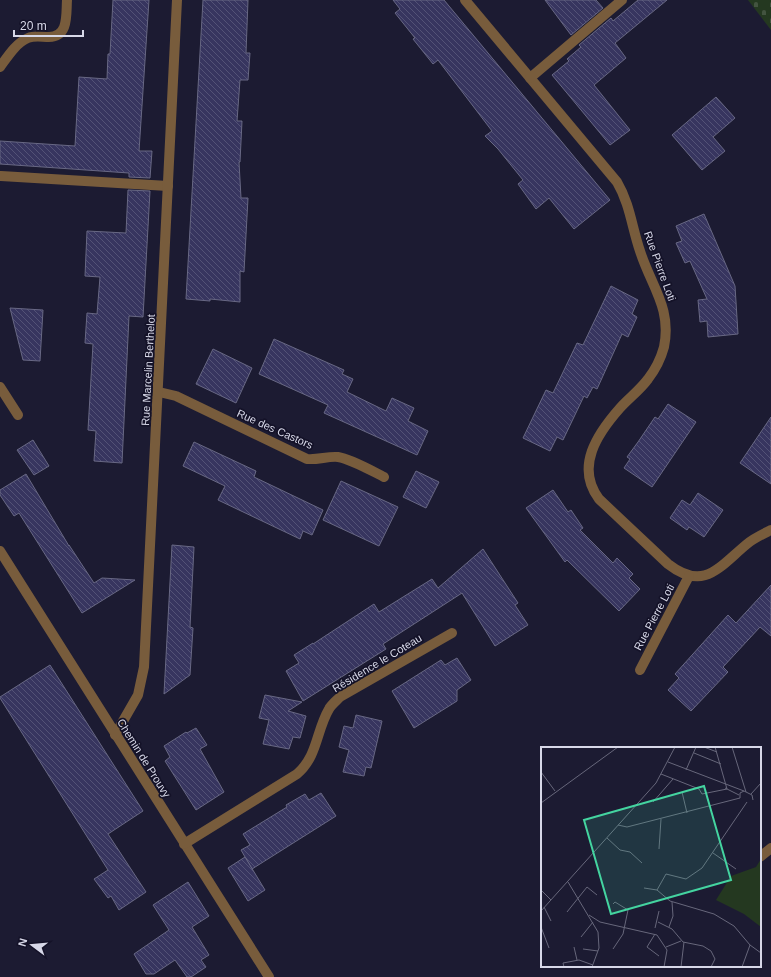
<svg xmlns="http://www.w3.org/2000/svg" width="771" height="977" font-family="Helvetica,sans-serif">
<style>
.cemetery{fill:url(#cemetery-stones)}
.building{fill:url(#building-back-hatch);stroke:#686884}
.lines{fill:none;stroke-linecap:round;stroke-linejoin:round}
.minor{stroke:#785c3c;stroke-width:10}
.labels{text-anchor:middle;stroke-width:3.5;stroke-linejoin:round;paint-order:stroke}
.street-label{font-size:11px;fill:#d7d8e8;stroke:#141228}
.inset-road{fill:none;stroke:#67677b;stroke-width:1}
.view{fill:#44d4a0;fill-opacity:0.15;stroke:#44d4a0;stroke-width:2}
.inset-edge{fill:none;stroke:#d7d8e8;stroke-width:2}
</style>
<defs>
<pattern id="cemetery-stones" width="16" height="16" patternUnits="userSpaceOnUse"><rect width="16" height="16" fill="#243820"/><path d="M2 7V4a2 2 0 0 1 4 0v3zM10 15v-3a2 2 0 0 1 4 0v3z" fill="#435440"/></pattern>
<pattern id="building-back-hatch" width="6" height="6" patternUnits="userSpaceOnUse"><rect width="6" height="6" fill="#37355f"/><path d="M-1 5l2 2M0 0l6 6M5-1l2 2" fill="none" stroke="#535276"/></pattern>
</defs>
<rect width="100%" height="100%" fill="#1c1b32"/>
<path class="cemetery" d="M748,0H771V30Z"/>
<g class="building">
<path d="M113,0H149L139,151H152L150,178L129,177V173L0,164V141L75,146L79,77L107,79L108,54H110Z"/>
<path d="M203,0H248L246,53H250L248,80H240L237,121H242L240,162H239L241,198H248L244,272L240,271V302L210,299V301L186,299Z"/>
<path d="M393,0H444L610,200L574,229L549,198L536,209L518,184L523,180L498,149L485,136L492,131L438,60L433,64L413,39L415,38L395,13L400,9Z"/>
<path d="M545,0H596L603,8L571,35Z"/>
<path d="M638,0H667L615,43L626,58L594,85L630,130L610,145L552,75L569,61L567,59L581,47L579,45L611,18L613,21Z"/>
<path d="M716,97L735,118L713,137L725,151L702,170L672,135Z"/>
<path d="M128,190L150,191L143,317L129,316L122,463L94,461L96,431L88,430L93,344L85,343L87,313L97,314L100,277L85,276L87,231L126,233Z"/>
<path d="M704,214L735,286L738,334L708,337L707,321L700,322L698,300L707,299L690,261L685,263L676,243L682,241L676,226Z"/>
<path d="M611,286L638,300L632,314L637,317L628,337L622,334L597,389L593,387L587,398L584,396L563,440L557,437L550,451L523,438L546,390L553,393L577,343L583,345Z"/>
<path d="M10,308L43,310L40,361L23,360Z"/>
<path d="M274,339L344,370L342,374L353,379L347,392L386,411L392,398L414,408L408,421L428,431L417,455L324,413L328,405L259,374Z"/>
<path d="M213,349L252,368L236,403L196,384Z"/>
<path d="M668,404L696,422L652,487L624,468L630,459L627,457L638,442L655,417L658,419Z"/>
<path d="M771,417V484L740,463Z"/>
<path d="M33,440L49,466L34,475L17,450Z"/>
<path d="M194,442L256,471L254,477L323,510L312,535L303,531L300,539L218,500L225,486L183,466Z"/>
<path d="M416,471L439,482L426,508L403,497Z"/>
<path d="M26,474L69,546V545L94,583L102,578L135,580L82,613L19,513L14,516L0,495V490Z"/>
<path d="M341,481L398,507L379,546L323,520Z"/>
<path d="M553,490L568,512L571,510L583,528L580,530L613,563L617,558L633,574L629,578L640,589L619,611L567,560L565,562L526,508Z"/>
<path d="M698,493L723,510L704,537L689,527L687,530L670,518L682,500L690,505Z"/>
<path d="M172,545L194,547L190,627L193,628L190,675L164,694Z"/>
<path d="M483,549L518,603L515,605L528,625L495,646L462,593L383,644L386,649L303,701L286,671L299,663L294,655L313,643V644L374,604L379,612L432,579L438,588Z"/>
<path d="M771,585V636L760,627L723,667L728,672L691,711L668,690L679,678L675,674L728,615L736,623Z"/>
<path d="M457,658L471,680L457,690V701L414,728L392,691L441,660L445,665Z"/>
<path d="M50,665L143,811L108,834L146,892L119,910L111,896L108,898L94,879L108,870L0,698V697Z"/>
<path d="M265,695L302,702L288,711L306,716L300,738L293,737L289,749L263,744L269,720L259,718Z"/>
<path d="M356,715L382,721L371,768L366,767L364,776L343,772L349,750L339,747L344,726L353,728Z"/>
<path d="M196,728L207,745L200,749L224,792L196,810L165,761L170,757L164,746L186,732L187,733Z"/>
<path d="M321,793L336,816L252,869L241,850L250,845L243,834L287,807L286,805L305,794L309,800Z"/>
<path d="M245,857L265,890L248,901L228,868Z"/>
<path d="M188,882L209,916L192,927L209,955L201,960L206,967L191,977H187L175,960L154,974H146L134,954L169,930L153,905Z"/>
</g>
<g class="lines">
<g class="minor">
<path d="M465,0L617,182C630,204 632,228 640,251C651,286 672,308 664,347C661,358 655,370 648,379C640,390 629,398 620,408C597,434 575,467 599,499L668,564C704,592 719,567 747,544C754,538 763,534 771,530"/>
<path d="M0,67C8,56 16,43 28,38C35,35 42,37 49,37C69,37 66,14 67,0"/>
<path d="M530,78L622,0"/>
<path d="M1,176L168,186"/>
<path d="M0,387L18,415"/>
<path d="M159,392L176,396L307,459C318,460 328,456 338,457C351,459 372,471 384,477"/>
<path d="M0,551L269,977"/>
<path d="M640,670L689,576"/>
<path d="M115,735L138,695L144,667L177,0"/>
<path d="M184,844L297,774C318,756 316,731 329,709C331,705 336,701 340,697L452,633"/>
<path d="M760,857L771,848"/>
</g>
</g>
<g class="labels">
<g class="street-label">
<text transform="translate(660 266) rotate(70)" y="4">Rue Pierre Loti</text>
<text transform="translate(148 370) rotate(-87)" y="4">Rue Marcelin Berthelot</text>
<text transform="translate(275 429) rotate(24)" y="4">Rue des Castors</text>
<text transform="translate(654 617) rotate(-62)" y="4">Rue Pierre Loti</text>
<text transform="translate(377 663) rotate(-31)" y="4">Résidence le Coteau</text>
<text transform="translate(144 758) rotate(58)" y="4">Chemin de Prouvy</text>
</g>
</g>
<g transform="translate(541 747)">
<rect width="220" height="220" fill="#1c1b32"/>
<path d="M220,112V180L203,167L175,153L190,129L215,120Z" fill="#243820"/>
<path class="inset-road" d="M163,0L176,5M191,0L205,45M153,6L180,17M127,15L203,44M145,23L155,0M0,25L14,44M120,27L158,42L161,47L186,42L174,0M184,41L198,48M141,45L146,66M210,47L220,36M199,51V46L203,44L211,48L212,53M112,55L132,32M0,56L77,0M77,78L86,80L199,51M66,91L79,103L89,105L101,116M118,102L120,72M172,106L195,122M27,135L57,185L58,201L51,220M103,141L116,143M0,143L10,153M72,157L74,155L87,163L82,187L72,202M3,160L10,174M0,164L115,36L134,0M26,165L46,140L56,148M48,168L59,175L116,188L126,203L123,220M117,175L131,182L142,195L162,199L170,204L174,212L170,220M0,180L8,201M128,180L132,169L131,155M114,181L118,164M114,187L106,200L118,209M40,190L52,175M209,198L220,206M33,200L36,213M125,200L140,194M42,202L57,204M23,220L22,216L38,213L52,218M140,220L143,195M201,220L209,198L193,179L173,167L129,154L116,143L125,127L145,132L161,121L206,55"/>
<path class="view" d="M163,39L190,133L70,167L43,73Z"/>
<rect width="220" height="220" class="inset-edge"/>
</g>
<g transform="translate(32 945) rotate(286)" stroke="#141228" stroke-width="3" paint-order="stroke">
<path d="M0-3L7 15L0 10L-7 15Z" fill="#d7d8e8"/>
<text y="-6" font-size="11" font-weight="bold" text-anchor="middle" fill="#d7d8e8">N</text>
</g>
<path d="M14 30v6h69v-6" fill="none" stroke="#d7d8e8" stroke-width="2"/>
<text x="20" y="30" font-size="12" fill="#d7d8e8" stroke="#141228" stroke-width="3" paint-order="stroke">20 m</text>
</svg>
